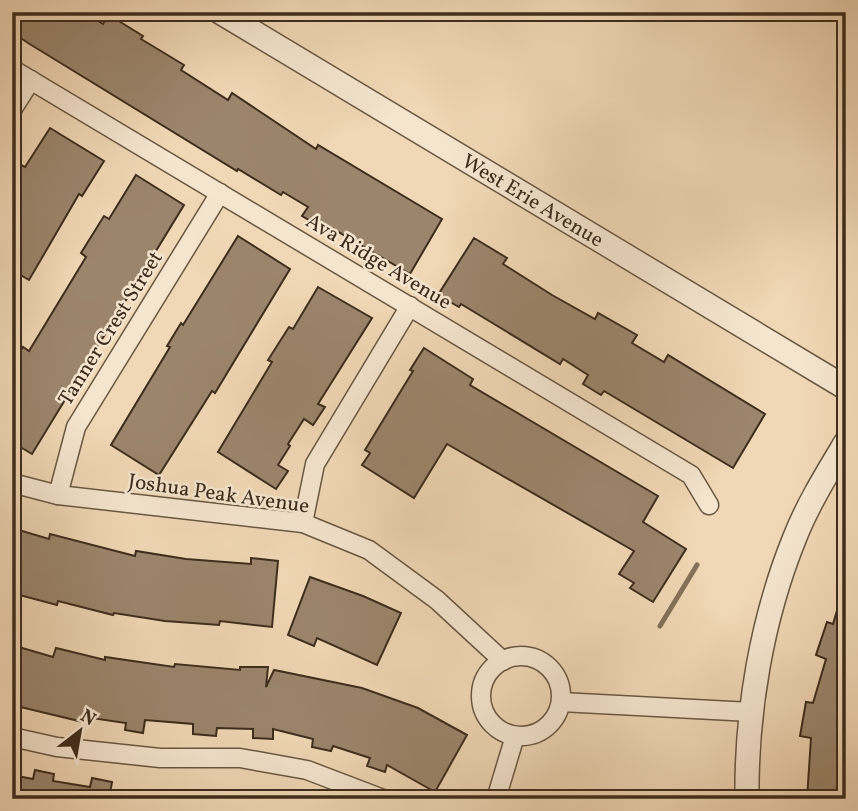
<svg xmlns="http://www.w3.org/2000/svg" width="858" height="811" font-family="Vollkorn,serif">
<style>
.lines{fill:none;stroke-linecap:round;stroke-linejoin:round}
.stream{stroke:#847059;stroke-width:5}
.building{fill:#9b856c;stroke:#3e2d1d;stroke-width:2}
.service-casing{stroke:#6a5843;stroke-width:12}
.minor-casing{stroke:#6a5843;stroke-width:21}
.tertiary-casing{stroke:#6a5843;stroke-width:26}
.service{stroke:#f5e5cf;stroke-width:9}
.minor{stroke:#f5e5cf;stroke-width:18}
.tertiary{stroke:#f5e5cf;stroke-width:23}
.labels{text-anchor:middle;stroke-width:5;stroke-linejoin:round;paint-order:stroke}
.street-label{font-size:21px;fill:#3e2d1d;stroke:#f5e5cf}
</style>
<rect width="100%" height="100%" fill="#f0d7b5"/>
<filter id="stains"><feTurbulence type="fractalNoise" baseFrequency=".00286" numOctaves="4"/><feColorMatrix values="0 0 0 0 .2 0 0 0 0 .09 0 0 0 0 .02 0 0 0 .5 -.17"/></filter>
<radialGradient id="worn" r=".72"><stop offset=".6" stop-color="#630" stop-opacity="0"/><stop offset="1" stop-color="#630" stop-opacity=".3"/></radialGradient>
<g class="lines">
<path class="stream" d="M660,626L697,565"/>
</g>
<g class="building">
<path d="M12,12H83L103,24L109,15L143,36L141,39L184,65L181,70L228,100L232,93L316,149L318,145L442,219L410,274L323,223L321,227L302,216L308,207L283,192L281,195L238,169L237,171L28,43L12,32Z"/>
<path d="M50,128L104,161L82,196L79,194L29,280L12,270V170L17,163L25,167Z"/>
<path d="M136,175L184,205L32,454L12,442V364L23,347L29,351L86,257L81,253L104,216L109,219Z"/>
<path d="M238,236L290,269L215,393L212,391L159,475L111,445L170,347L167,346L181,323L183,325Z"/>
<path d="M474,238L507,258L503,264L552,295L595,319L598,313L637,335L632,343L664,362L668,355L765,414L733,468L604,391L601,395L583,384L588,375L563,359L560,364L461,304L459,307L438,295Z"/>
<path d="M318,287L372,318L318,404L325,407L313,425L304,419L288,444L290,446L278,465L288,471L276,489L218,452L272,362L268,360L289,327L293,329Z"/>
<path d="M424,348L473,379L470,385L658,496L643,522L686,549L653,602L630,588L634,583L619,574L634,551L447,444L414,498L362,465L370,453L365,450L413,371L410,370Z"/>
<path d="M12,528L49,539L50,534L135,556L136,551L186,559L251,564V558L278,561L272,627L220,621L219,625L165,621L114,613L113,615L58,601L57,605L12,593Z"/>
<path d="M310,577L363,596L401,613L377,665L317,638L314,646L288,635Z"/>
<path d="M842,594L846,595V745L840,743L836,799H807L811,738L800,736L806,702L813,703L826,659L816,655L827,622L833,624Z"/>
<path d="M12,645L53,657L56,648L105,660V657L174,667L175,664L240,670V667H268L266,687L274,670L362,688L418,708L467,735L435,792L387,765L385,772L367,766L370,758L333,746L331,751L312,747L313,739L273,729V739L253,738V729L217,728L216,736L193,734V724L145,720L143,733L125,730L126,723L85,717L83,722L12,705Z"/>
<path d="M35,770L54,774L53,781L90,787L92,778L112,782L109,799H12V775L33,779Z"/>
</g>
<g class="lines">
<defs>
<path id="service" d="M648,799L658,797"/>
<g id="minor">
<path d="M12,69L691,475L709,505"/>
<path d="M12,110L31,80"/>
<path d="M12,483L58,495L303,523L369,550L437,600L503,661"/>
<path d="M58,495L76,427L220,193"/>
<path d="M303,523L315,464L410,306"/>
<circle cx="521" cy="696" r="40"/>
<path d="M561,702L751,712"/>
<path d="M12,737L57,747L160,758H240L307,770L383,799"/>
<path d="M496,799L515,736"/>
</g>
<g id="tertiary">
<path d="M220,12L846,388"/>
<path d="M747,799C746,711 762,618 795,537C808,504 828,472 846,442"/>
</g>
</defs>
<use href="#service" class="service-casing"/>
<use href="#minor" class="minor-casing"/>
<use href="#tertiary" class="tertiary-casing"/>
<use href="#service" class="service"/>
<use href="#minor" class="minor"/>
<use href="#tertiary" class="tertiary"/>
</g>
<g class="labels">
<g class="street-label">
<text transform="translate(533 200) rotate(31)" y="7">West Erie Avenue</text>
<text transform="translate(379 261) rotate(31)" y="7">Ava Ridge Avenue</text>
<text transform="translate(110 328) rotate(-58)" y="7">Tanner Crest Street</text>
<text transform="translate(219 493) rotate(8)" y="7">Joshua Peak Avenue</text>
</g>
</g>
<rect width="858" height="811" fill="none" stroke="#f0d7b5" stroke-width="42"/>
<rect x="14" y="14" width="830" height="783" fill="none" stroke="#3e2d1d" stroke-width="3.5"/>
<rect x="21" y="21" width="816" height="769" fill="none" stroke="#3e2d1d" stroke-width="2"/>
<g transform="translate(80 731) rotate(31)" stroke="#f5e5cf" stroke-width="5" paint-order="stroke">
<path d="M0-5L12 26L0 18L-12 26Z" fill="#3e2d1d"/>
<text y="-10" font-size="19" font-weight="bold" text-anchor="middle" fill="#3e2d1d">N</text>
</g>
<rect width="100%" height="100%" filter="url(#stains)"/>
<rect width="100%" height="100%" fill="url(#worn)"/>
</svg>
